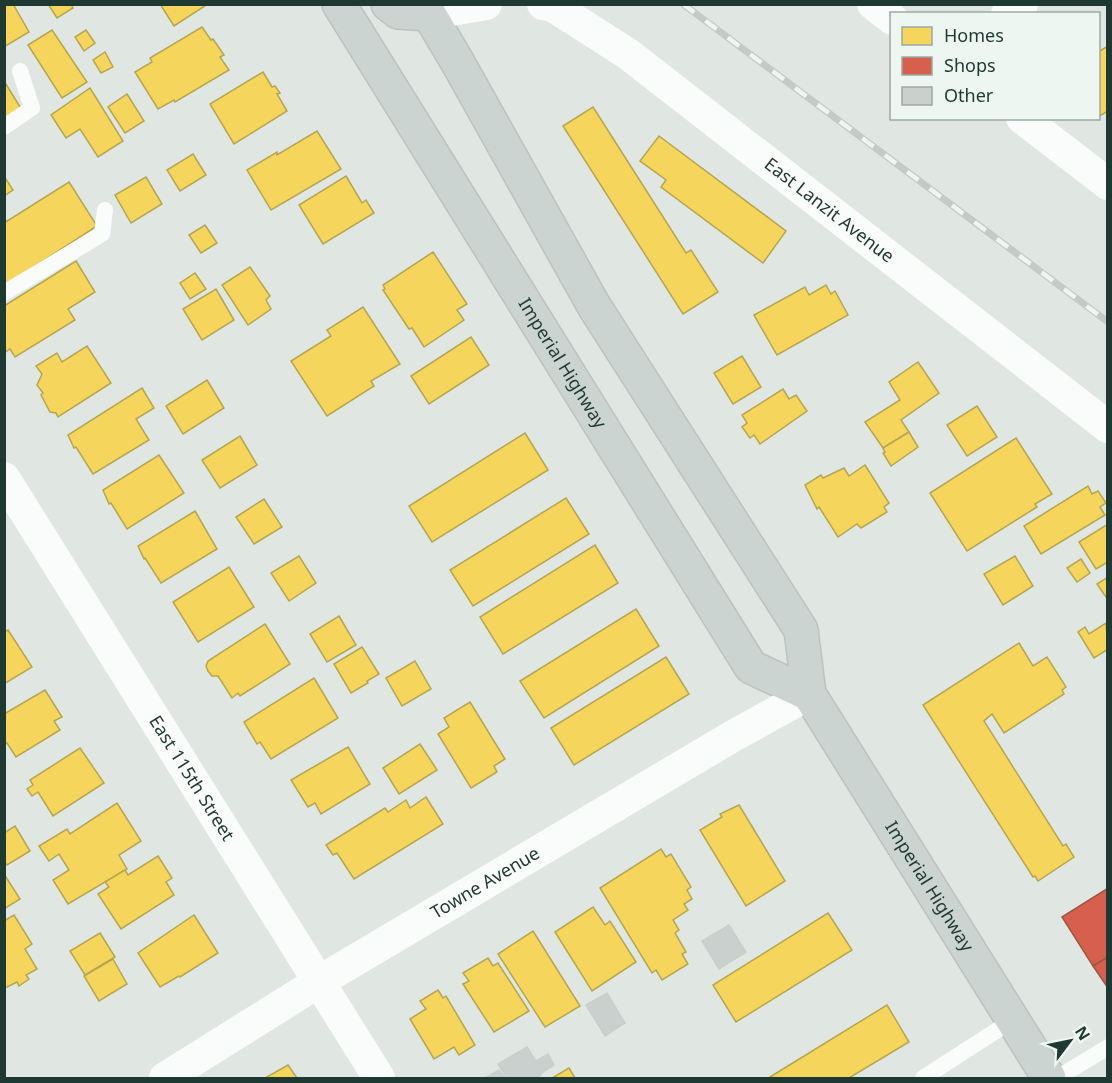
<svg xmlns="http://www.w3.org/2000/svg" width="1112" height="1083" font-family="'Noto Sans',sans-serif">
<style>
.homes{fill:#f6d55c;stroke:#b5a64f;stroke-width:1.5}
.shops{fill:#d6604d;stroke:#9f5445;stroke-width:1.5}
.building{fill:#cad0cd;stroke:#c9cfcc;stroke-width:1.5}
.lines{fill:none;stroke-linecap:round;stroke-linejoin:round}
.primary-casing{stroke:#bac3c0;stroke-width:36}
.lane{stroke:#fafbfb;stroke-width:16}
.street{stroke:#fafbfb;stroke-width:32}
.primary{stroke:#cbd4d1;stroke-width:33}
.rail-casing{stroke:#c5c9c8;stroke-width:7}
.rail{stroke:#edf6f1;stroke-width:4.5;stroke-dasharray:14;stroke-linecap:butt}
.labels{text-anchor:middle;stroke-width:6;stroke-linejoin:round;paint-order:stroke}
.street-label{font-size:18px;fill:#1e3931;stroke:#edf6f1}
</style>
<rect width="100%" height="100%" fill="#e0e7e3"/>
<g class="homes">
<path d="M4,4H13L29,32L4,47Z"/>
<path d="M48,4H71L73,8L57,18Z"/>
<path d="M160,4H208L174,26Z"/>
<path d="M202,27L211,40L213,39L224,55L220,57L229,70L175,102L174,100L158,109L135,72L152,62L150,58Z"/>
<path d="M52,30L87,82L62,98L28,45Z"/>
<path d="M86,30L95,43L84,51L75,37Z"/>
<path d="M1108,46V111L1098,117V52Z"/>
<path d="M105,52L113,67L101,73L93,60Z"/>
<path d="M263,72L272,87L275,86L280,93L277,94L287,111L234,144L210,104Z"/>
<path d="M4,81L22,110L4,121Z"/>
<path d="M90,88L123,141L98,157L80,129L66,138L51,115Z"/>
<path d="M127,94L144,121L125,133L108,107Z"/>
<path d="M593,107L686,253L691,250L718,292L683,314L563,126Z"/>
<path d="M317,131L341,169L271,210L247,170L277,152V155Z"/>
<path d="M659,136L786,231L763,263L661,187L666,180L640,161Z"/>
<path d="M193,154L206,175L180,191L167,170Z"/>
<path d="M4,176L13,190L4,196Z"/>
<path d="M346,176L362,203L366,200L374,213L323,244L299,205Z"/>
<path d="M146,177L162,204L131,223L115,195Z"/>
<path d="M69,182L97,226L4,286V223Z"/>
<path d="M205,225L217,243L201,253L189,235Z"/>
<path d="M433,252L467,304L457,310L464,320L424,347L412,328L409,329L383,290L385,289L383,285Z"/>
<path d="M76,261L95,292L68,309L75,320L15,357L10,349L4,353V306Z"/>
<path d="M250,267L270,296L266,300L271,309L248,325L222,285Z"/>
<path d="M195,273L206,289L190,299L180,283Z"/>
<path d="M826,285L831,294L835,291L848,315L777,355L754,315L805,287L809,295Z"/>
<path d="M216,289L234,320L202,340L183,309Z"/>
<path d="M363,307L400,364L371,381L374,386L327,416L291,361L331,336L327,330Z"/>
<path d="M471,337L489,365L429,404L411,376Z"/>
<path d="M87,346L111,383L58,417L56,413L50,412L41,395L43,393L37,385L42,374L36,366L57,353L62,362Z"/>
<path d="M742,356L761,387L733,404L714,373Z"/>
<path d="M918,362L939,393L901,420L909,432L883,448L865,422L900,400L889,382Z"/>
<path d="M207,380L224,408L183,434L166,406Z"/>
<path d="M142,388L154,408L136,419L149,440L93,474L76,447L74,448L68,435Z"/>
<path d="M783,389L789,399L796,395L807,411L760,444L754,435L750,438L742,427L747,423L742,415Z"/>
<path d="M977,406L997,437L967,456L947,425Z"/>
<path d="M909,432L918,447L891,466L883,453L885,452L883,448Z"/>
<path d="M525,433L548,470L432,542L409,506Z"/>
<path d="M240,436L257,465L220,488L202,460Z"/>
<path d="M1016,438L1052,494L1035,504L1037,507L967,551L930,493Z"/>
<path d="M159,455L184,493L127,529L111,503L109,504L103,490Z"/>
<path d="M865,465L889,503L884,507L887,512L861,528L857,524L838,537L819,507L817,509L805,485L821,475L823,478L844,468L849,476Z"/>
<path d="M1088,486L1092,494L1098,491L1106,503L1100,507L1105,515L1041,554L1024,526Z"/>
<path d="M566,498L589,534L473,606L450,570Z"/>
<path d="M264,499L282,527L254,544L236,517Z"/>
<path d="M195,511L217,549L161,583L145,558L144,559L138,546Z"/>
<path d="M1108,524V562L1096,569L1079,542Z"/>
<path d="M595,545L618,583L503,654L480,617Z"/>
<path d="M299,556L316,583L289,601L271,573Z"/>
<path d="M1015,556L1033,586L1003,605L984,574Z"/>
<path d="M1081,559L1090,573L1077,582L1067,568Z"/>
<path d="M229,567L254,607L198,642L173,602Z"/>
<path d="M1108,577V600L1097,584Z"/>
<path d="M636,609L659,646L544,718L520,681Z"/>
<path d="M339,616L356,645L327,662L310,634Z"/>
<path d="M1106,623L1108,649L1094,658L1078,632L1085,627L1089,634Z"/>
<path d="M265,624L290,664L240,696L238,693L232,698L218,676H212L208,671L206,666L208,661Z"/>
<path d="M8,630L32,667L4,684V632Z"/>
<path d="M1019,643L1033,666L1047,657L1066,687L1062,690L1064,694L1004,733L992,714L984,721L1063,846L1066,844L1074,857L1038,881L1035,876L1033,877L923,705Z"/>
<path d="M362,647L379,674L367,681L368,683L351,693L334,664Z"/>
<path d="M666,657L689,694L574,765L551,728Z"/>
<path d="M415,661L431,689L402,706L386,678Z"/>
<path d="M314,678L338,718L271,759L260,742L257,744L244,722Z"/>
<path d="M45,690L62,717L54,721L60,730L16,757L7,743L4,744V714Z"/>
<path d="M470,702L505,759L494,766L497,772L471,788L438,734L449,727L444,718Z"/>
<path d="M420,744L437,770L399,794L383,768Z"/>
<path d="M348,747L370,784L321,814L315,803L308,807L291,780Z"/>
<path d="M80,748L104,783L53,816L38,792L32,796L27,789L33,785L30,780Z"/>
<path d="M426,797L443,824L354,879L337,853L333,855L326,845L385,808L388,812L406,800L410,808Z"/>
<path d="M117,803L141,841L119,855L127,869L68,904L53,880L69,870L59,854L49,861L39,846L67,829L70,834Z"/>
<path d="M739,805L785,881L746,906L700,830L722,817L720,814Z"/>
<path d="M15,826L30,851L7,865L4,861V833Z"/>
<path d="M661,849L666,857L671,854L691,887L687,890L692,899L684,904L688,910L673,920L679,930L675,933L686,952L682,954L688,964L662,980L656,970L652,973L600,888Z"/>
<path d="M158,856L172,878L166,882L174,895L121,929L98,894L109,887L105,882L125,870L128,875Z"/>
<path d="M4,874L20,899L4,909Z"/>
<path d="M593,907L605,925L610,921L636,962L592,991L555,932Z"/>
<path d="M828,913L852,950L736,1022L713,985Z"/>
<path d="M14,915L32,944L25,949L37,969L26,975L29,979L19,986L17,982L5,988L4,921Z"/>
<path d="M194,915L218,953L180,977L179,976L160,987L138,953Z"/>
<path d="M533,931L580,1006L545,1027L498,954Z"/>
<path d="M100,933L115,957L85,975L70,951Z"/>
<path d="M488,958L493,966L498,963L529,1011L494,1032L463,984L469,981L463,973Z"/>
<path d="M113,959L127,984L99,1001L84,976Z"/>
<path d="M438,990L443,998L446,996L475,1045L459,1055L454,1047L434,1059L410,1019L426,1009L420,1001Z"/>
<path d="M887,1005L909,1042L849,1078H771L770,1077Z"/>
<path d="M288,1065L297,1078H265Z"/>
<path d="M569,1068L575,1078H552Z"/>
</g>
<g class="shops">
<path d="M1108,888V957L1093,966L1062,917Z"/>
<path d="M1108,957V988L1093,966Z"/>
</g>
<g class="building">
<path d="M729,925L746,952L719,969L702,941Z"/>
<path d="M607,993L625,1023L605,1036L586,1005Z"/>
<path d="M527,1047L536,1061L548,1054L554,1065L540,1074L541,1075L536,1078H507L498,1064Z"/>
<path d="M499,1070L505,1078H485Z"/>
</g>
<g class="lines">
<defs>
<g id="primary">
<path id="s4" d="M339,4L751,667L809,694"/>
<path d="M388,4L398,12L429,14"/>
<path id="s5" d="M423,4L458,63L594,306L801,630L809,694L1049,1078"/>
</g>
</defs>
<use href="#primary" class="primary-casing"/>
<g class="lane">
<path d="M4,127L32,108L20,71"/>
<path d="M4,293L102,234L105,210"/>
<path d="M923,1078L1013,1020"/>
<path d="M1057,1078L1108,1047"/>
</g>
<g class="street">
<path id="s1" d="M543,4L553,6L628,54L1108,427"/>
<path d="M873,4L892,19"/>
<path d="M429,14L486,4"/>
<path d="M1007,14L1022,4"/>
<path d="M1022,118L1108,184"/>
<path id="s2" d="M4,478L379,1078"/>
<path id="s3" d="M165,1078L320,981L733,736L809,694"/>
</g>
<use href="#primary" class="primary"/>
<defs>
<path id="rail" d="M683,4L1108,322"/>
</defs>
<use href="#rail" class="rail-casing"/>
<use href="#rail" class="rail"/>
</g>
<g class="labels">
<g class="street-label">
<text dy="6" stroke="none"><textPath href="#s1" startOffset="354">East Lanzit Avenue</textPath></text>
<text dy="6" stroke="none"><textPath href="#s4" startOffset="423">Imperial Highway</textPath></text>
<text dy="6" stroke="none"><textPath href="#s2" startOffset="354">East 115th Street</textPath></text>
<text dy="6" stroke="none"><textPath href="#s3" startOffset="375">Towne Avenue</textPath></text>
<text dy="6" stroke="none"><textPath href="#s5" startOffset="1023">Imperial Highway</textPath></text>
</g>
</g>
<rect width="1112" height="1083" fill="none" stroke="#1e3931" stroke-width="12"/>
<rect x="890" y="12" width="210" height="108" fill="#edf6f1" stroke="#9aaaa4" stroke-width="1.5"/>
<rect x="902" y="27" width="30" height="18" fill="#f6d55c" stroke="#9aaaa4" stroke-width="1.5"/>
<text x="944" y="42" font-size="18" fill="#1e3931">Homes</text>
<rect x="902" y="57" width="30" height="18" fill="#d6604d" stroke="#9aaaa4" stroke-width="1.5"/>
<text x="944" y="72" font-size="18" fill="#1e3931">Shops</text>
<rect x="902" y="87" width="30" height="18" fill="#cad0cd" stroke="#9aaaa4" stroke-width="1.5"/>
<text x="944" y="102" font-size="18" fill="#1e3931">Other</text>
<g transform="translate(1070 1041) rotate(58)" stroke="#edf6f1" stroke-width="4.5" paint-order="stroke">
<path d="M0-4.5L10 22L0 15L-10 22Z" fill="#1e3931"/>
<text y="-9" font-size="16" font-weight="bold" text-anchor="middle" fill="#1e3931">N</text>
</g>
</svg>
